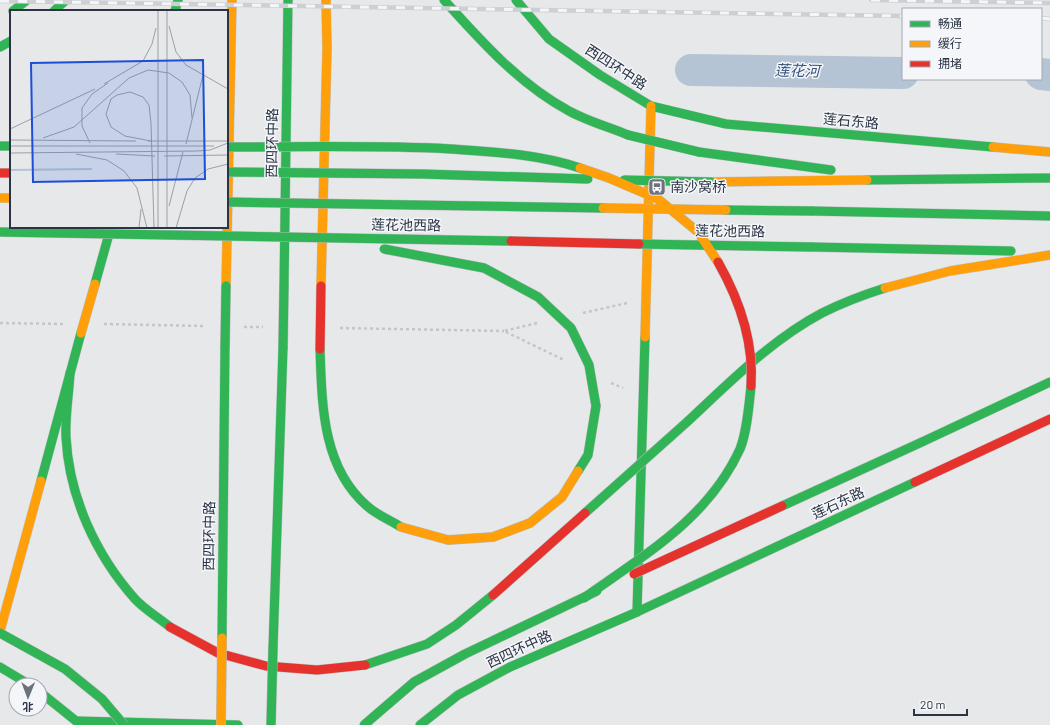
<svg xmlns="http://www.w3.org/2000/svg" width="1050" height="725" font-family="Barlow,'Noto Sans SC',sans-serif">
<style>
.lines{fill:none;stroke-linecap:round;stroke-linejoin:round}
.river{stroke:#b4c4d5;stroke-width:32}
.fast-casing{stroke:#c4c6c8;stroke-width:10}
.slow-casing{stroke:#c4c6c8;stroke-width:10}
.jam-casing{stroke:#c4c6c8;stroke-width:10}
.path{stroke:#c5c6ca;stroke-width:2.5;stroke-dasharray:3 3;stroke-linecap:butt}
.fast{stroke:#30b455;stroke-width:9}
.slow{stroke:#ff9f0a;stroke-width:9}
.jam{stroke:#e5322d;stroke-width:9}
.rail-casing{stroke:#cecfd2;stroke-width:4.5}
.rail{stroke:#f4f6f9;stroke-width:3;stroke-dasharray:9;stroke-linecap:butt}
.fast-bridge-casing{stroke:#b8bbbf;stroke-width:10;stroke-linecap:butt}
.slow-bridge-casing{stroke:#b8bbbf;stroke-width:10;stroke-linecap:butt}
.jam-bridge-casing{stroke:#b8bbbf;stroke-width:10;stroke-linecap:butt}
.fast-bridge{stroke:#30b455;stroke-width:9}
.slow-bridge{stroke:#ff9f0a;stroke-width:9}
.jam-bridge{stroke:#e5322d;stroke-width:9}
.labels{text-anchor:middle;stroke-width:3;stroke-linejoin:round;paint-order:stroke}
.street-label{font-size:14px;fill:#2b3445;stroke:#f4f6f9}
.poi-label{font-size:14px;fill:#2b3445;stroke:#f4f6f9;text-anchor:start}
.water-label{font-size:15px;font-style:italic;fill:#34527a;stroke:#f4f6f9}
.inset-river{fill:none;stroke:#b4c4d5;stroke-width:2}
.inset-road{fill:none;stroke:#9ba0a8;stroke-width:1}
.view{fill:#1d4ed8;fill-opacity:0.15;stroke:#1d4ed8;stroke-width:2}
.inset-edge{fill:none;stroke:#2b3445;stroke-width:2}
</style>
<rect width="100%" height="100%" fill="#e6e8ea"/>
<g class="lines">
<g class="river">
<path d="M691,70L903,73"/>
<path d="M1041,74L1050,75"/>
</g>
<defs>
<g id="fast">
<path d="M444,0C481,41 519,84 569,111C587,121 609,127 628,135"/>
<path d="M516,0L549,39L600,75L651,106L726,124L993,147"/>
<path d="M13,11L27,0"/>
<path d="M54,11L66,0"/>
<path d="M175,11L178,0"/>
<path d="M0,47L11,41"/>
<path d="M0,146H11"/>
<path d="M699,152L831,170"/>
<path d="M867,180L1050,178"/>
<path d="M812,211L1050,216"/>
<path d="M812,247L1011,251"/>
<path d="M95,284L111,227"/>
<path d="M284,286L288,0"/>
<path d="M320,349C322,404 322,467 367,506C377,515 390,520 401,527"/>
<path d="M70,373C69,394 65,415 66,437C69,496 95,554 135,599C144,609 159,618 170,627"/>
<path d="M687,422C729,383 771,340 822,313C842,303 863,295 885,288"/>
<path d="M922,442L1050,382"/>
<path d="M41,481L81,333"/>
<path d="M637,612L645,337"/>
<path d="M222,638L225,347"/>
<path d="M273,648L283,348"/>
<path d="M365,665L427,644L456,625L493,595"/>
<path d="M0,667L30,685"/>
<path d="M40,692L81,725"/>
<path d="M77,721L238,725"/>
<path d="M420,725L458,695L510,667L637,612L915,482"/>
</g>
<g id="slow">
<path d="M993,147L1050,152"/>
<path d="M711,182L867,180"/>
<path d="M0,198H11"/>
<path d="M226,286L232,0"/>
<path d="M321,286L327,48L326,0"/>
<path d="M885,288L950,271L1050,255"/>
<path d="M645,337L651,106"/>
<path d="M0,631L41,481"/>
</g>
<g id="jam">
<path d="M0,173H11"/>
<path d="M915,482L1050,419"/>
<path d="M170,627L218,653L266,666L317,670L365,665"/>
</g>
</defs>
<use href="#fast" class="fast-casing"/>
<use href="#slow" class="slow-casing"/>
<use href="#jam" class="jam-casing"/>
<g class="path">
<path d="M583,313L627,303"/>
<path d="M0,323L63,324"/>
<path d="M537,323L504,331L564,360"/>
<path d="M104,324L205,326"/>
<path d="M244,327H263"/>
<path d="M340,328L504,331"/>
<path d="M611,383L623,388"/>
</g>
<use href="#fast" class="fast"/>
<use href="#slow" class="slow"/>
<use href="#jam" class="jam"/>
<defs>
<g id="rail">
<path d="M871,0L1050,3"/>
<path d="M0,1L903,16"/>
<path d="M1041,18L1050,19"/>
</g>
</defs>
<use href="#rail" class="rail-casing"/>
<use href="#rail" class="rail"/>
<defs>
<g id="fast-bridge">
<path d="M628,135L699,152"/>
<path d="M227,147C302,147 377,145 451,149C494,152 538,154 580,168"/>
<path d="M227,172L422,174L588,179"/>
<path d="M624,180L711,182"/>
<path d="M227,202L603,208"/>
<path d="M726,210L812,211"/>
<path d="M0,232L511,241"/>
<path d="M639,244L812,247"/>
<path d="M384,249L484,268L538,297L571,328L589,365L596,406L588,455L578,471"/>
<path d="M225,347L226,286"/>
<path d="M283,348L284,286"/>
<path d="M782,506L922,442"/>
<path d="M585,513L687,422"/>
<path d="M584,598C644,555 708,519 740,449C747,432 749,405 751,386"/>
<path d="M0,633L65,669L102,699L124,725"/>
<path d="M271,725L273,648"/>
<path d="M364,725L414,682L465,654L597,591"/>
</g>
<g id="slow-bridge">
<path d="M580,168L609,178L658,199L698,232L718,262"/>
<path d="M603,208L726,210"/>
<path d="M81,333L95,284"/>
<path d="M401,527L448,540L493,537L530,523L562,497L578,471"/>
<path d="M221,725L222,638"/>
</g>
<g id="jam-bridge">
<path d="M511,241L639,244"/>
<path d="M718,262C739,299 754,343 751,386"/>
<path d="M320,349L321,286"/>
<path d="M634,574L782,506"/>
<path d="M493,595L585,513"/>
</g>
</defs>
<use href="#fast-bridge" class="fast-bridge-casing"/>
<use href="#slow-bridge" class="slow-bridge-casing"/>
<use href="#jam-bridge" class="jam-bridge-casing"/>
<use href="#fast-bridge" class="fast-bridge"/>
<use href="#slow-bridge" class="slow-bridge"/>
<use href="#jam-bridge" class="jam-bridge"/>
</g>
<defs>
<symbol id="bus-square" viewBox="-11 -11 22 22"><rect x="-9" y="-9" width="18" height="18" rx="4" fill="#6c737f" stroke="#f4f6f9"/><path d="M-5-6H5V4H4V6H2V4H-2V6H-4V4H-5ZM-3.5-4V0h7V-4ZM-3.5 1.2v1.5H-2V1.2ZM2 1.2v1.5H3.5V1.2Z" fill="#fff"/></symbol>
</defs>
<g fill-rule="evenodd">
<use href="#bus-square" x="647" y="177" width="20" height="20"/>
</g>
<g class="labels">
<g class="street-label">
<text transform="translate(616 67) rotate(33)" y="5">西四环中路</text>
<text transform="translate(851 121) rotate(5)" y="5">莲石东路</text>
<text transform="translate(272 143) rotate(-89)" y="5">西四环中路</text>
<text transform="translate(406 225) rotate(1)" y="5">莲花池西路</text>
<text transform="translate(730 231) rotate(1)" y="5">莲花池西路</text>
<text transform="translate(838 503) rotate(-25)" y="5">莲石东路</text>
<text transform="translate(209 536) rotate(-89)" y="5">西四环中路</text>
<text transform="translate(519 649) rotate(-25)" y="5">西四环中路</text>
</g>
<g class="poi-label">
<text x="670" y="192">南沙窝桥</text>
</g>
<g class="water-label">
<text transform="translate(797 71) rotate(1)" y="5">莲花河</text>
</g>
</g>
<g transform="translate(10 10)">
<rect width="218" height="218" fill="#e6e8ea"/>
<path class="inset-river" d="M0,160L82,159"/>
<path class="inset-road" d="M157,0V218M159,16L166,42L176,55L218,79M94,74L133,51L142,34L146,18M0,119L85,79M33,128L64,117L119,68L138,60L159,63L172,72L180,85L182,108M0,130L126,131M138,131H218M141,131L115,126L101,117L96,104L101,89L107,85L120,82L133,87L139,95L141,113L144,218M80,133L72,116V98L82,84L98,73M176,134L194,61M0,136H204M0,143L187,141L200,140L218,133M66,144L97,150L114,161L127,178L137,218M106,144L145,146M154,146L218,145M159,196L173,142M129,218L131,199M148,218V0M166,218L177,181L185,168L198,159L218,154"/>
<path class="view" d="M193,50L195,169L23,172L21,53Z"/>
<rect width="218" height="218" class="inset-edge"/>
</g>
<rect x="902" y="8" width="140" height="72" fill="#f4f6f9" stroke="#a4a8b1"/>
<rect x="910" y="21" width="20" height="6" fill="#30b455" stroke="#a4a8b1"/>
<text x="938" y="28" font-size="12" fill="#2b3445">畅通</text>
<rect x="910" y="41" width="20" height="6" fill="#ff9f0a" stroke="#a4a8b1"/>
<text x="938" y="48" font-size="12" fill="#2b3445">缓行</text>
<rect x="910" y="61" width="20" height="6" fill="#e5322d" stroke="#a4a8b1"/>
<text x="938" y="68" font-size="12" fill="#2b3445">拥堵</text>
<g transform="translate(28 697) rotate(181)"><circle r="19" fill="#f4f6f9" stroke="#a4a8b1"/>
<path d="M0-3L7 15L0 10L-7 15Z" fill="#6c737f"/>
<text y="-6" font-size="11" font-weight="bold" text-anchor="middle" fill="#2b3445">北</text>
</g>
<path d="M914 709v6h53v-6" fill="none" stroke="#2b3445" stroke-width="2"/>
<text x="920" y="709" font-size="12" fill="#2b3445" stroke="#f4f6f9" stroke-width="3" paint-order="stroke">20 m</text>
</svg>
